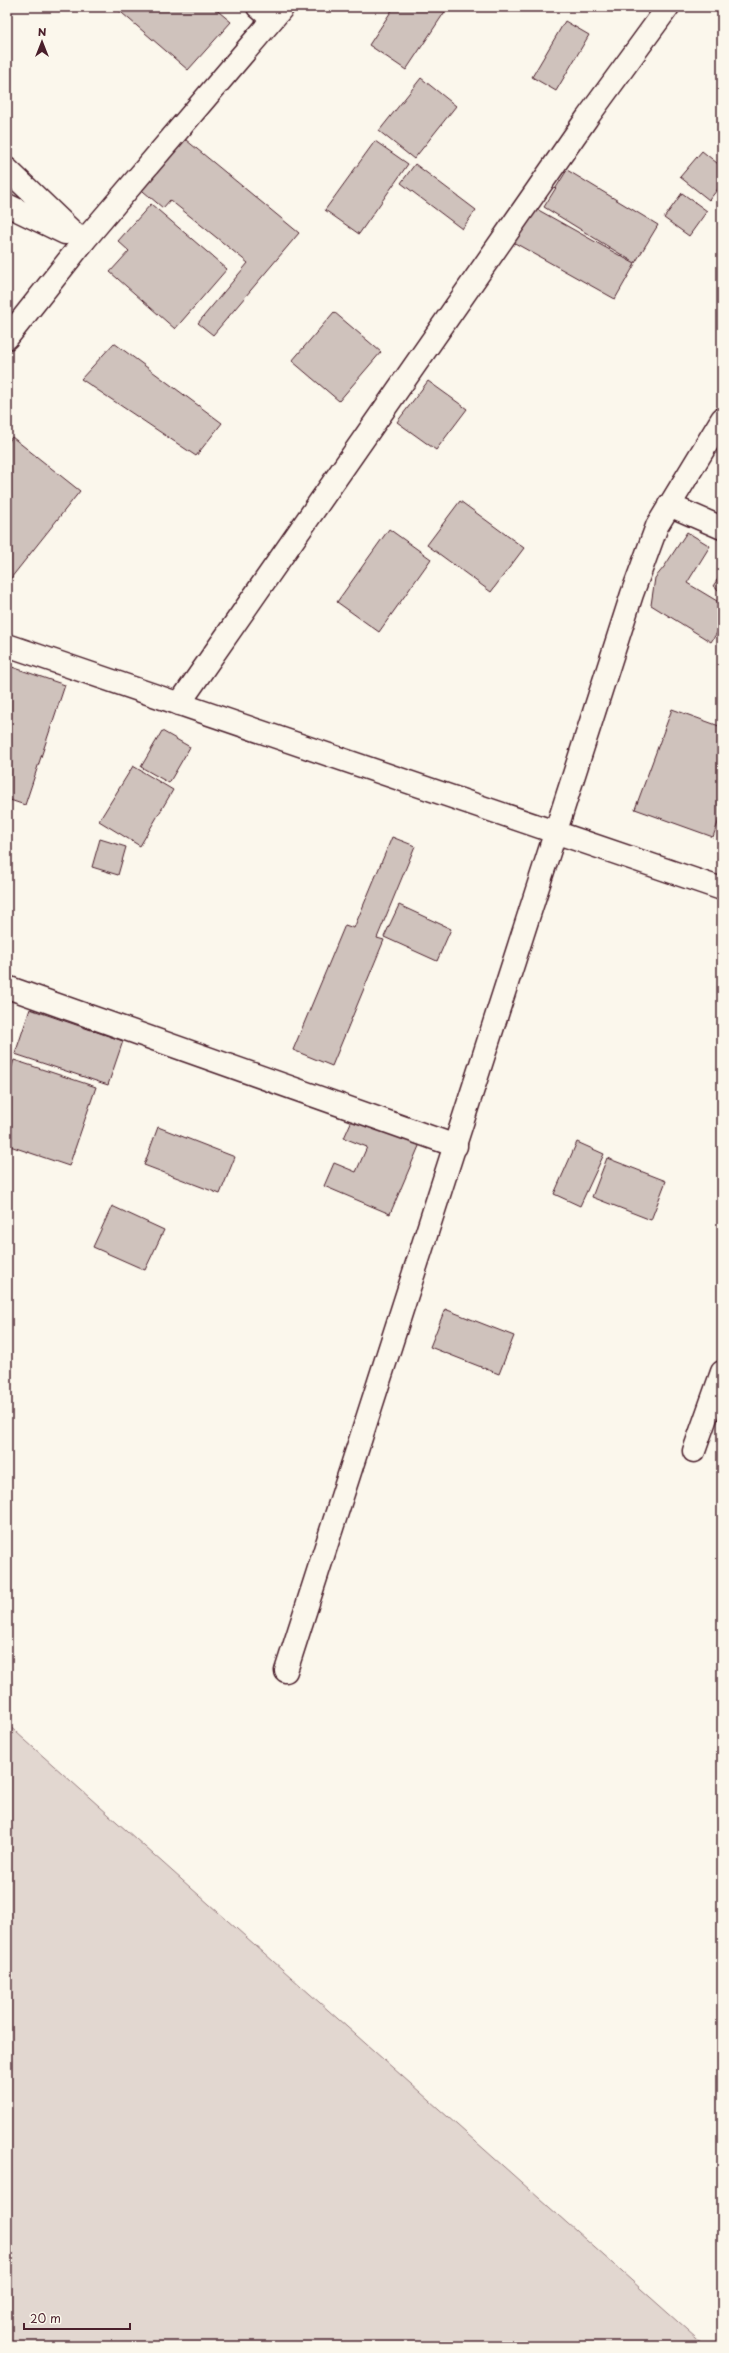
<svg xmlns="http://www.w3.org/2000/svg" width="729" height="2353" font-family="'Playpen Sans',sans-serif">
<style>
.green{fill:#e2d7d0;stroke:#967b7e}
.building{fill:#cfc2bc;stroke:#4a1f2b}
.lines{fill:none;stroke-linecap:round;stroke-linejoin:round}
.minor-casing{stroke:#4a1f2b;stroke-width:25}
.minor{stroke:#fbf7ec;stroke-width:22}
</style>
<rect width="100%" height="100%" fill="#fbf7ec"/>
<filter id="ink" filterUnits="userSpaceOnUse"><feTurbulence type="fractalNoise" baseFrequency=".025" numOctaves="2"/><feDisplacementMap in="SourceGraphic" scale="8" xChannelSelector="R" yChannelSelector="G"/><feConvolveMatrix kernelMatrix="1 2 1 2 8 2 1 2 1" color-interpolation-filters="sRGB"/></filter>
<g filter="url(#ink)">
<path class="green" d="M7,1724L705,2346H7Z"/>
<g class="building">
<path d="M115,7H213L231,22L188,70Z"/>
<path d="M394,7H448L406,70L369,45Z"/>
<path d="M565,21L589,35L556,91L532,77Z"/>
<path d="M421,78L456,106L414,159L379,131Z"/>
<path d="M180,135L299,233L213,335L198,323L248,263L170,200L163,208L137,186Z"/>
<path d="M375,141L408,164L359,234L325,210Z"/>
<path d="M702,151L722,167V184L709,200L680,177Z"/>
<path d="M415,164L476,210L462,229L401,183Z"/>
<path d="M567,170L658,225L635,263L544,207Z"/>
<path d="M682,193L707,211L689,236L664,218Z"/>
<path d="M151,204L227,269L175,329L110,272L129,251L118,241Z"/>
<path d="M533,207L635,264L615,299L513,242Z"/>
<path d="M334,312L381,352L339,401L292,361Z"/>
<path d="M114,343L222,423L196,456L81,379Z"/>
<path d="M428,381L467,409L436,450L397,422Z"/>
<path d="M12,437L80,491L7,583V444Z"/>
<path d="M460,501L524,548L491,592L427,545Z"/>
<path d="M389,529L431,559L379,632L337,602Z"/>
<path d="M687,532L710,546L687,583L722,604V625L711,642L651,605L655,578L664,567Z"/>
<path d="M722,573V593L713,586Z"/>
<path d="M12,667L65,685L25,805L7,799V682Z"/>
<path d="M672,709L722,727V811L713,837L635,809Z"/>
<path d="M162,731L190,747L169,783L141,767Z"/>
<path d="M133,766L173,790L140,846L99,821Z"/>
<path d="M392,837L415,846L377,938L384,940L332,1066L293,1050L345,925L354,928Z"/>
<path d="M100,839L126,847L118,875L92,867Z"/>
<path d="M399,905L451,929L437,961L384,937Z"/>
<path d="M30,1009L123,1041L108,1085L15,1054Z"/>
<path d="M14,1060L96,1087L69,1166L7,1145V1082Z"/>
<path d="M356,1111L422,1139L390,1214L324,1186L334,1163L356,1172L367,1147L344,1138Z"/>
<path d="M158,1127L235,1157L220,1194L144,1165Z"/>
<path d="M577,1142L604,1154L580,1206L554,1194Z"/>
<path d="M607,1158L666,1181L651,1220L592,1197Z"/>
<path d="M112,1206L164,1230L145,1270L93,1247Z"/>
<path d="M445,1309L514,1336L499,1374L430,1347Z"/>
</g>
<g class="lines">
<defs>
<g id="minor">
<path d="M258,7L272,19"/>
<path d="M7,169L83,242"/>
<path d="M7,205L65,233"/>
<path d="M7,338L83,242L283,7"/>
<path d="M669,505L722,528"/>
<path d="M7,645L722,889"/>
<path d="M179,704L587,118L668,7"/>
<path d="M7,987L456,1146"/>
<path d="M694,1451L722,1372"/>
<path d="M286,1671L632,594L657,526L722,419"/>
</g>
</defs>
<use href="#minor" class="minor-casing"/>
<use href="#minor" class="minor"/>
</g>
</g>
<rect width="729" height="2353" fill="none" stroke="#fbf7ec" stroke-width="24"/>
<rect x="12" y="12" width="705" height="2329" fill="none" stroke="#4a1f2b" stroke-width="1.5" filter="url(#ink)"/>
<g transform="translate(42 42)" stroke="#fbf7ec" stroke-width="3" paint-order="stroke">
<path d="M0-3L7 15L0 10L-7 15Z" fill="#4a1f2b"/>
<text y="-6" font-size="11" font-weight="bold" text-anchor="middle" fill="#4a1f2b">N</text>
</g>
<path d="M24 2323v6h106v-6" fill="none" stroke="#4a1f2b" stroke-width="2"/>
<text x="30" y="2323" font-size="12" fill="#4a1f2b" stroke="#fbf7ec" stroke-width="3" paint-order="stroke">20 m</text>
</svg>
